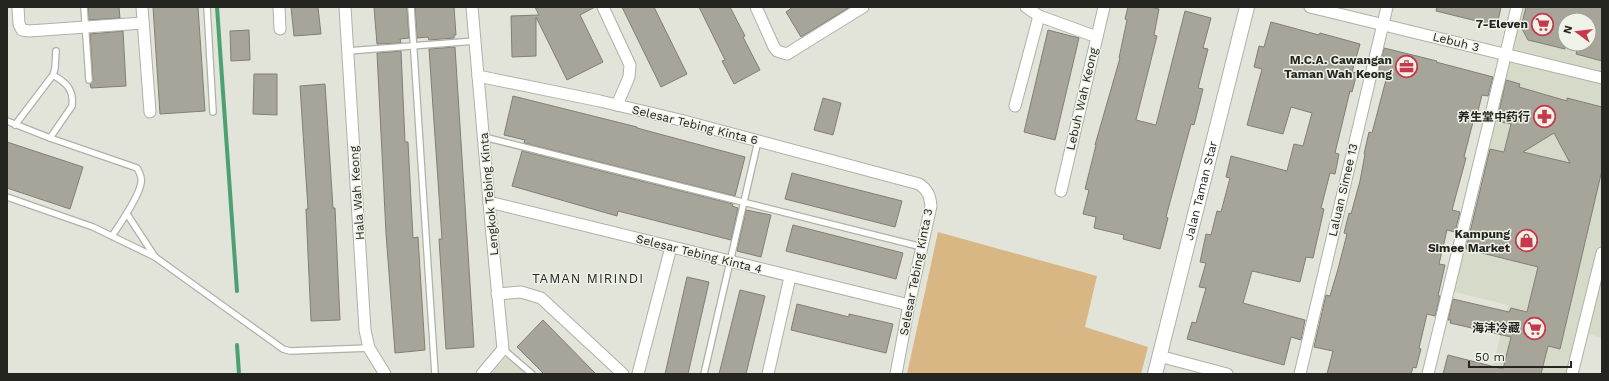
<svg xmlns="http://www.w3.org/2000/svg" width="1609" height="381" font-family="'Work Sans','Noto Sans SC',sans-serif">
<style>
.built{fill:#d6dac9;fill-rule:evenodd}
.green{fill:#d9b785}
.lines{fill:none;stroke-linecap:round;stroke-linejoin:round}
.stream{stroke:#4da072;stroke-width:4}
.building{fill:#a7a59a;stroke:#817f75;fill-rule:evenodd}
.service-casing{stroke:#aeb1a6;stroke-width:8}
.minor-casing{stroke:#aeb1a6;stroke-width:13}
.tertiary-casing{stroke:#aeb1a6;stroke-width:16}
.service{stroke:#fff;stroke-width:5.5}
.minor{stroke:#fff;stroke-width:11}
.tertiary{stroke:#fff;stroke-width:14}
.labels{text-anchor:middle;stroke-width:3;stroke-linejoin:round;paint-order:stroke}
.poi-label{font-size:12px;font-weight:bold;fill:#242521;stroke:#eff2e7;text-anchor:end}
.street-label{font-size:12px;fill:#242521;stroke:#eff2e7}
.neighbourhood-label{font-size:13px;letter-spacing:1px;fill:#242521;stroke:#eff2e7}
</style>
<rect width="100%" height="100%" fill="#e2e4d9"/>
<g class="built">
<path d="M1516,7H1602V338L1582,332L1571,374H1491L1508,305L1447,290ZM1565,20H1589V44H1565Z"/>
<path d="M508,355L529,374H491Z"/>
</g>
<path class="green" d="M938,232L1097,276L1085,327L1148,347L1141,374H907Z"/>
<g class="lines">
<g class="stream">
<path d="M217,7L237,291"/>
<path d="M237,345L239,374"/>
</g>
</g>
<g class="building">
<path d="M88,7H119L120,18L89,20Z"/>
<path d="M153,7H198L205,111L160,114Z"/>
<path d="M291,7H318L321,34L294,36Z"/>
<path d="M374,7H407L409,38L400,39L401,43L377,44Z"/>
<path d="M415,7H454L456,35H454V38L429,40L428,37L417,38Z"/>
<path d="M535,7H595L580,15L603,62L567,80L536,17V56L512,57L511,16L539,15Z"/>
<path d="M622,7H654L687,74L661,87Z"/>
<path d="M699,7H730L745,36L743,37L760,70L734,84L722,61L725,60Z"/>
<path d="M793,7H850L801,37L786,12Z"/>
<path d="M1128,7H1151L1159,9L1154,35L1157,36L1136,120L1156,125L1185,11L1211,18L1203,48L1208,49L1198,88L1203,89L1194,125L1191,124L1166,217L1168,218L1160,249L1123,239L1124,235L1094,228L1096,217L1083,214L1089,190L1085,189L1096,145H1095L1120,58H1119L1127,20L1125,19Z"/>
<path d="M1437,7H1501L1497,26L1436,11Z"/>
<path d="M1526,7H1602V61L1576,54L1579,44H1589V20H1565V49L1528,40L1521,27Z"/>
<path d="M1271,22L1319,35L1320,33L1360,44L1352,72L1357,73L1352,92L1350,91L1335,153L1339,154L1335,174L1330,173L1321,208L1324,209L1313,258L1306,257L1300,282L1252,271L1243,303L1305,320L1301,340L1291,337L1284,365L1187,339L1192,322L1196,323L1206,288L1199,287L1206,263L1200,262L1206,234L1211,235L1217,211L1221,212L1230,178L1226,177L1231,156L1287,171L1294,144L1303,146L1312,113L1291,107L1283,134L1247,125L1262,69L1254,67L1259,46L1264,47Z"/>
<path d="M249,30L250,60L231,61L230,31Z"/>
<path d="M1048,30L1079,38L1055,140L1024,132Z"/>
<path d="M123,31L126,86L91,88L90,84L93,80L90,34Z"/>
<path d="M455,47L474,347L446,349L439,239H442L429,49Z"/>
<path d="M1384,48L1437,61L1436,62L1493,77L1488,96L1482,95L1475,123L1473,122L1464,157L1466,158L1452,210L1460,212L1455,232L1447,230L1439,264L1445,265L1438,296H1440L1435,316L1427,314L1419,348L1421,349L1416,368L1413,367L1411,374H1327L1333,351L1314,347L1326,295L1330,296L1338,269L1347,234L1344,233L1349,213L1351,214L1360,181L1365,154H1364L1369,132L1372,133L1387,76L1378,74Z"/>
<path d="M401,51L405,142H408L413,238L418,237L425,350L395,353L386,233L377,53Z"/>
<path d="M254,74H277V115L253,114Z"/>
<path d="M1506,80L1520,84L1519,87L1567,101V98L1602,107V170L1560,349L1548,346L1541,374H1443L1448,355L1503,369L1511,337L1450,323L1451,320H1448L1453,299L1509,312L1511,308L1527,312L1538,267L1466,249L1490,149L1504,152L1511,124L1497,121ZM1554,133L1570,163L1523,152Z"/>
<path d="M325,84L333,208H335L340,320L311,321L306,209H308L300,86Z"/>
<path d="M513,96L637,127V128L745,157L735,196L524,143L525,140L504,135Z"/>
<path d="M823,98L841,103L833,135L814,130Z"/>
<path d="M7,142L83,167L70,209L7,188Z"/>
<path d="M522,151L733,204L732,206L738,208L731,240L618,211L617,216L512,186Z"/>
<path d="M792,173L902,201L895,227L785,199Z"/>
<path d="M746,210L771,215L761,257L737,251Z"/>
<path d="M793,225L903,253L896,279L786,251Z"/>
<path d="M687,277L709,282L688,374H665Z"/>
<path d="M740,290L765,296L746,374H719Z"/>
<path d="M797,304L849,317V314L893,324L886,353L791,330Z"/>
<path d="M543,320L596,374H544L517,347Z"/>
</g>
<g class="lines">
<defs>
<g id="service">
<path d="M84,7L89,80"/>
<path d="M207,7L213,112"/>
<path d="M411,7L435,374"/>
<path d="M348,51L475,41"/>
<path d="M7,121L50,138L137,168C140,173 142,178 141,183C139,197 120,224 112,236"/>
<path d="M15,125L53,75L55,68L56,51"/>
<path d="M484,137L922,247"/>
<path d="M50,138L72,106C74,90 67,83 53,75"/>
<path d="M7,197L93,227L155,257L127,214"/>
<path d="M155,257L283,349L290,351L369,348"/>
<path d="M503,349L532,374"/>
<path d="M704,374L758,141"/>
</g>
<g id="minor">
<path d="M18,7L19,24L22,30L29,31L143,23"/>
<path d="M142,7L150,112"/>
<path d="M279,7L280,29"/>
<path d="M345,7L365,330L369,348L385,374"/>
<path d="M472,7L491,225L503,349L482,374"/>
<path d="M603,7L630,65L629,77L617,105"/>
<path d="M756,7L774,47L777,51L787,54L863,7"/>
<path d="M1026,7L1039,16L1097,37"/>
<path d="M1310,7L1602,78"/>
<path d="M478,76L600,101L680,120L919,184C928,190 930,196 931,206L909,305L896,374"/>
<path d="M1015,106L1039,16"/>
<path d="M1061,191L1104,7"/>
<path d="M489,202L909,305"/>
<path d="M497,294L521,292L541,298L623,374"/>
<path d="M1159,356L1227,374"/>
<path d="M638,374L671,247"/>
<path d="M768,374L790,277"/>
<path d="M1300,374L1387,7"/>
<path d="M1428,374L1517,7"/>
<path d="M1572,374L1602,253"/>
</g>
<g id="tertiary">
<path id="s1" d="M1155,374L1247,7"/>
</g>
</defs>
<use href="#service" class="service-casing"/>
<use href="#minor" class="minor-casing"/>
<use href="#tertiary" class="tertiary-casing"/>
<use href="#service" class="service"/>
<use href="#minor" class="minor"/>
<use href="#tertiary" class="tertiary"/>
</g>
<defs>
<symbol id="supermarket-ring" viewBox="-11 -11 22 22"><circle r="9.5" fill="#eff2e7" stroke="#c8384c" stroke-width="1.5"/><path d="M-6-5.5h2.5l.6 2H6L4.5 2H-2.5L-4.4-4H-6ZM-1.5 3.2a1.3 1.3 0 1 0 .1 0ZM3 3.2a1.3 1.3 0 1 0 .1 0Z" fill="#c8384c"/></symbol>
<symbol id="office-ring" viewBox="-11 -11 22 22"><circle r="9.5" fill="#eff2e7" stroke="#c8384c" stroke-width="1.5"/><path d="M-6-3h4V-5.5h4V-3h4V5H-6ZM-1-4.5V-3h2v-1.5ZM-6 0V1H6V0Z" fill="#c8384c"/></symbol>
<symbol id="pharmacy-ring" viewBox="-11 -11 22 22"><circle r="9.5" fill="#eff2e7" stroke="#c8384c" stroke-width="1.5"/><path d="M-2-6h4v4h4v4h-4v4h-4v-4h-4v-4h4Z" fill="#c8384c"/></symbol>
<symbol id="shop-ring" viewBox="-11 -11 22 22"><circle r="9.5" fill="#eff2e7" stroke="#c8384c" stroke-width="1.5"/><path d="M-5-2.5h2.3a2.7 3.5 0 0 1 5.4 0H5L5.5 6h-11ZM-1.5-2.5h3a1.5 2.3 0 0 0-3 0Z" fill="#c8384c"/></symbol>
</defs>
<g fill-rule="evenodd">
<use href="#supermarket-ring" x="1530" y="12" width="25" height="25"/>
<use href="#office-ring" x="1394" y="54" width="25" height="25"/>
<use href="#pharmacy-ring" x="1532" y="104" width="25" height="25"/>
<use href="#shop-ring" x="1514" y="228" width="25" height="25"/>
<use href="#supermarket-ring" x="1522" y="316" width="25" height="25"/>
</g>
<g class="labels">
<g class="poi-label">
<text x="1528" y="28">7-Eleven</text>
<text x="1392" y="64">M.C.A. Cawangan<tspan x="1392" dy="14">Taman Wah Keong</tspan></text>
<text x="1530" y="121">养生堂中药行</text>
<text x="1510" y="238">Kampung<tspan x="1510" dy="14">Simee Market</tspan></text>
<text x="1520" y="332">海沣冷藏</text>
</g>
<g class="street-label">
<text transform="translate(1456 42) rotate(14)" y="4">Lebuh 3</text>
<text transform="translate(1082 99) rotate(-77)" y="4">Lebuh Wah Keong</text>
<text transform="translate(695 125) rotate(14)" y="4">Selesar Tebing Kinta 6</text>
<text dy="4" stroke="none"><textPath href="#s1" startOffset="189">Jalan Taman Star</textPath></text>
<text transform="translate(1343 190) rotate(-77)" y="4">Laluan Simee 13</text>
<text transform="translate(357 193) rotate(-94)" y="4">Hala Wah Keong</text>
<text transform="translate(489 194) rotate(-95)" y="4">Lengkok Tebing Kinta</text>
<text transform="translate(699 254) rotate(14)" y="4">Selesar Tebing Kinta 4</text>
<text transform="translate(916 272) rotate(-79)" y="4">Selesar Tebing Kinta 3</text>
</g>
<g class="neighbourhood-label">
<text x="588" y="283">TAMAN MIRINDI</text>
</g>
</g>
<rect width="1609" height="381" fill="none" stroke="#242521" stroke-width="16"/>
<g transform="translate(1577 32) rotate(285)"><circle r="19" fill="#eff2e7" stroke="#9ea098"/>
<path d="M0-3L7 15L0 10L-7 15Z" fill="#c8384c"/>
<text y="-6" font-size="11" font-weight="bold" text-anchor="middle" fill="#242521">N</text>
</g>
<path d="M1469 361v6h102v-6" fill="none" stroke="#242521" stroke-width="2"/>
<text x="1475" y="361" font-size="12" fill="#242521" stroke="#eff2e7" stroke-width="3" paint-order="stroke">50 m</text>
</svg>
